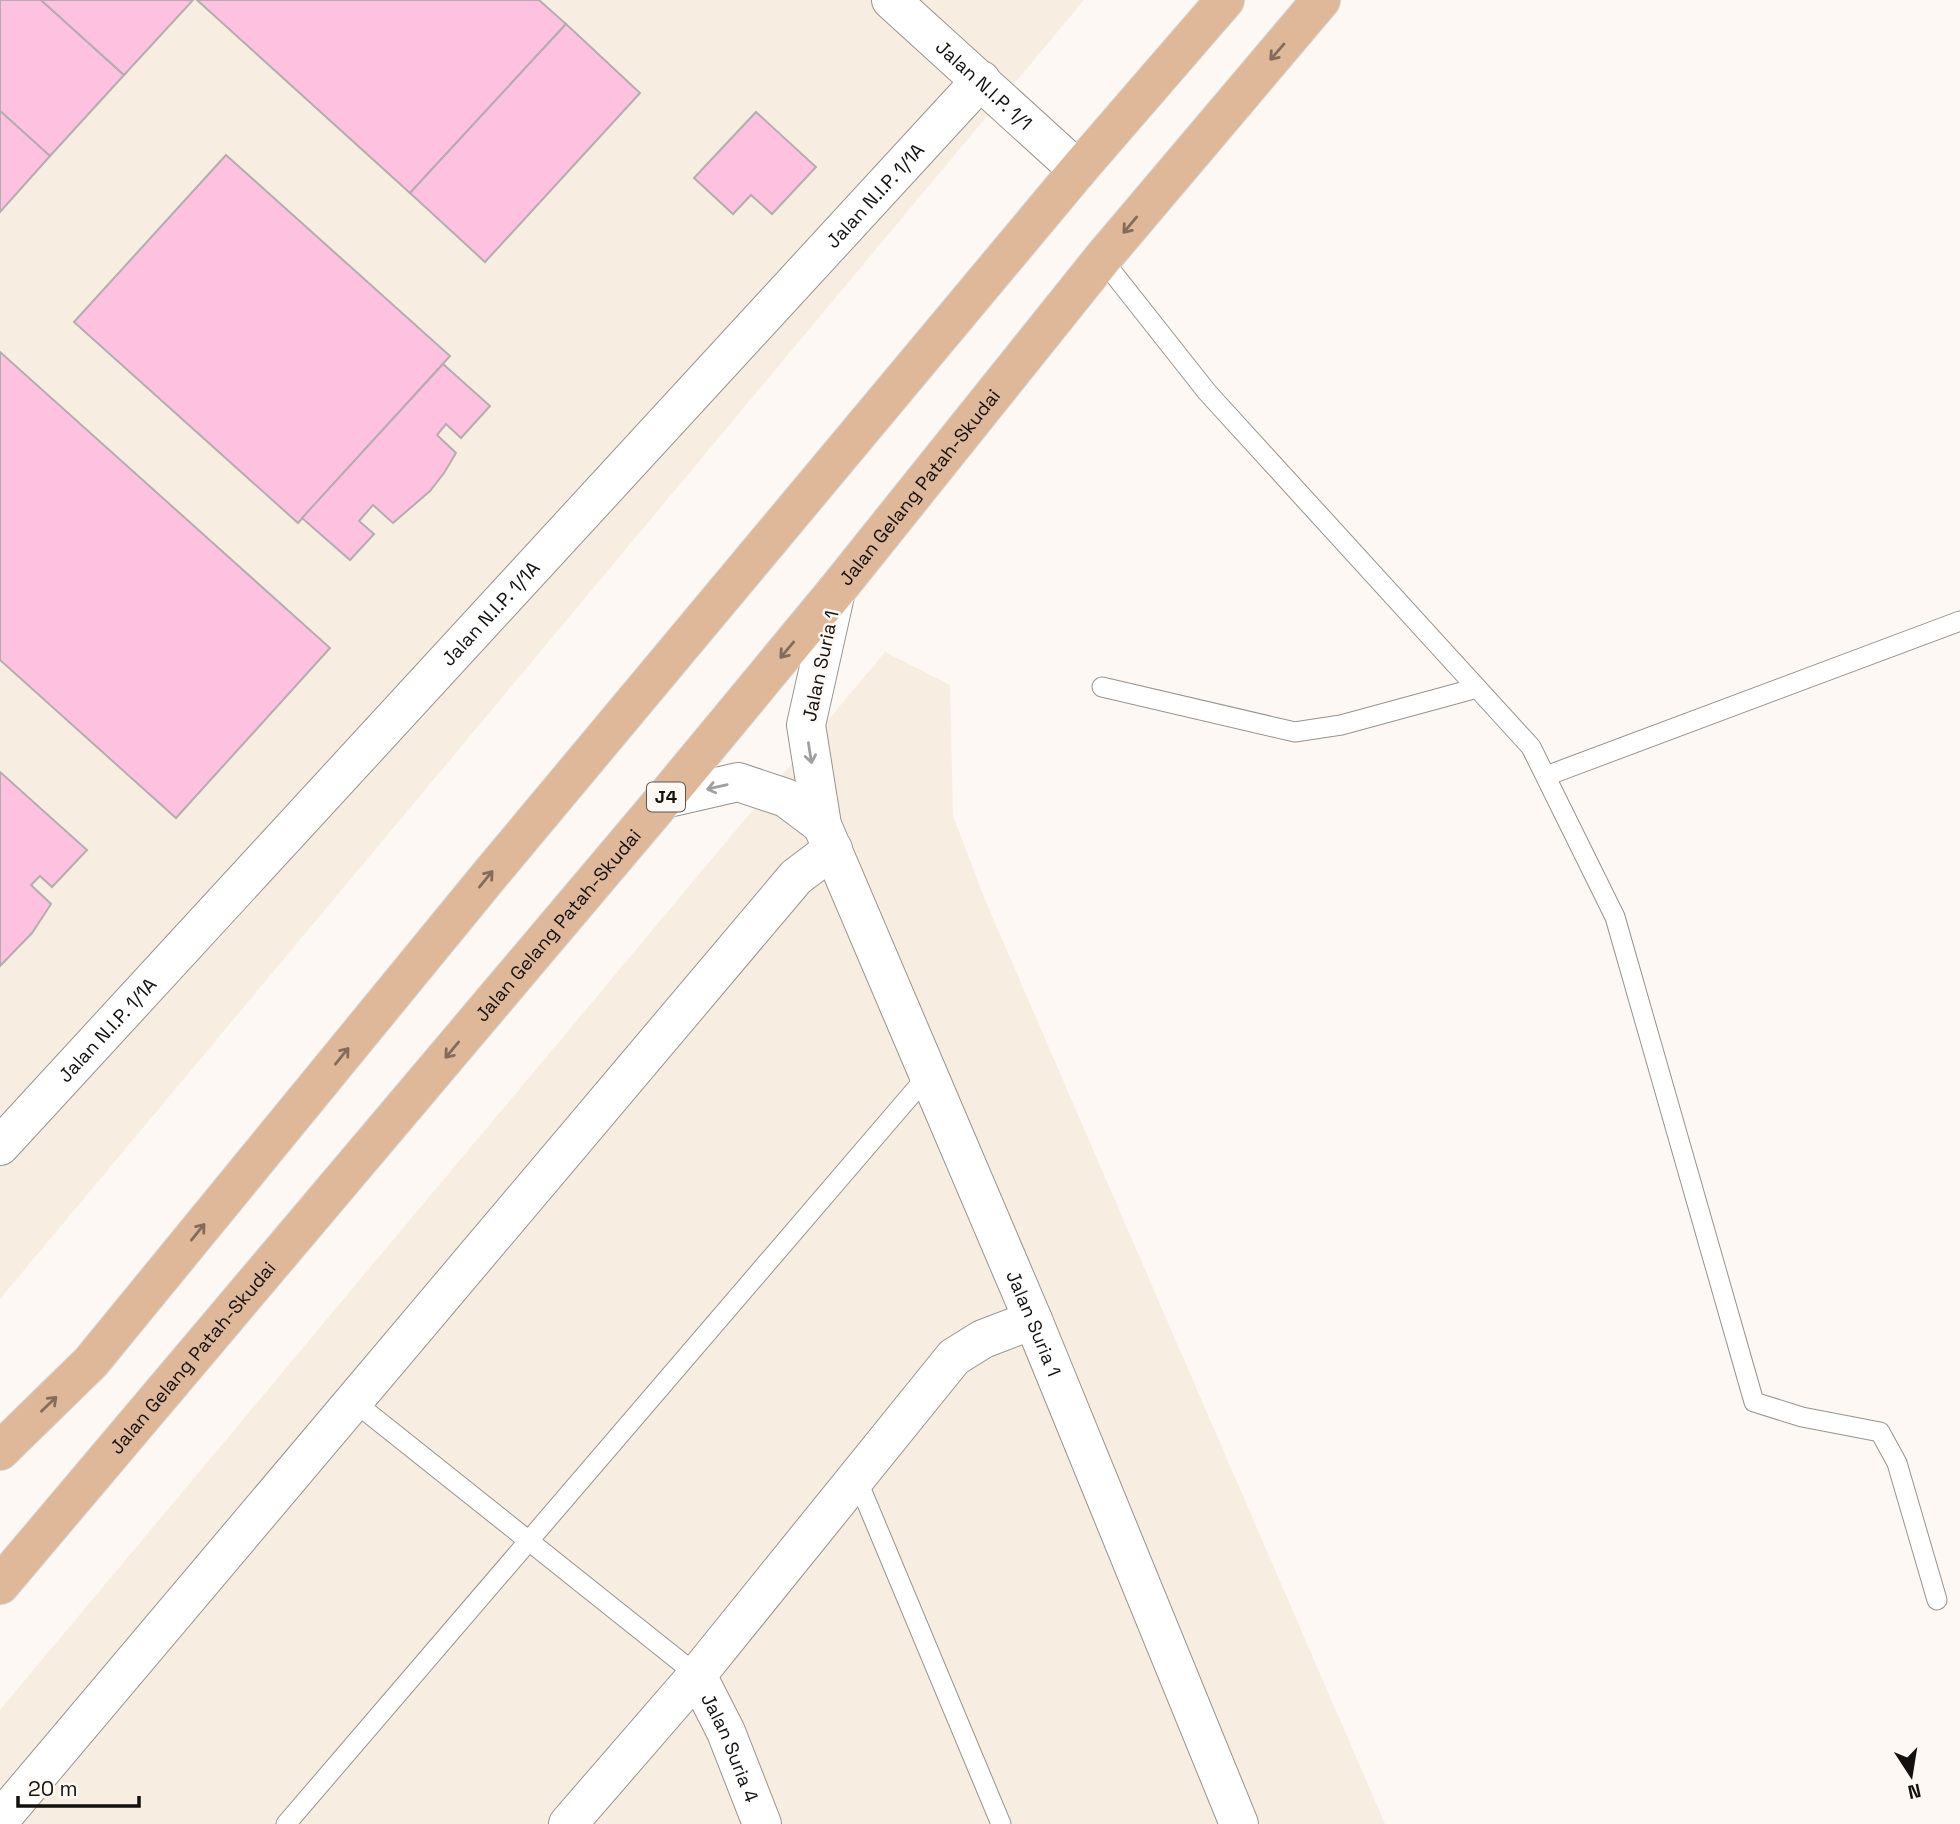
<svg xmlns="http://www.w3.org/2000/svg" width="1960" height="1824" font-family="'Space Grotesk',sans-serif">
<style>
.built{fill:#f7ede1}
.building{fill:#fec2e0;stroke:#b4adb0;stroke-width:2}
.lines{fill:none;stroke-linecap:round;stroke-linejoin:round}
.service-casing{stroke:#97938e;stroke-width:21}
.minor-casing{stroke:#97938e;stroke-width:40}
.primary-casing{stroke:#d4d4d4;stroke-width:40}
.service{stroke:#fff;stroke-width:19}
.minor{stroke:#fff;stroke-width:38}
.primary{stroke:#dfb799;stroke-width:38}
.oneway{stroke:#836c5b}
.oneway2{stroke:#a0a09f}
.labels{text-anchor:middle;stroke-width:5;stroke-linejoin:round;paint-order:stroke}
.shield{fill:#fdf8f3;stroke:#585653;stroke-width:2}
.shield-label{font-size:18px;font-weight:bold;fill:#12110f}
.street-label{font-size:19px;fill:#12110f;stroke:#fdf8f3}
</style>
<rect width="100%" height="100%" fill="#fdf8f3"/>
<g class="built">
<path d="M0,0H1084L0,1299Z"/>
<path d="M885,652L950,685L953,816L985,900L1385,1824H0V1710Z"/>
</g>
<g class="building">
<path d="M0,0H41L124,75L50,156L0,111Z"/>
<path d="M41,0H193L124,75Z"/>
<path d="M197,0H539L566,24L410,193Z"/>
<path d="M566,24L640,93L485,262L410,193Z"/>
<path d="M0,111L50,156L0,212Z"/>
<path d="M756,112L816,167L772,214L751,195L733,214L694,178Z"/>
<path d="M226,155L450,356L298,523L74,322Z"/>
<path d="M0,352L330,648L176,818L0,660Z"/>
<path d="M443,364L490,406L461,438L446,424L437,435L456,453L444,473L430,491L393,523L373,505L359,521L374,534L350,560L302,518Z"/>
<path d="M0,772L87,850L52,887L40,876L31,885L51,904L32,933L0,966Z"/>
</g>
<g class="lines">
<defs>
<g id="service">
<path d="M1102,259L1207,392L1531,747L1615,917L1754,1402L1802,1417L1880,1432L1897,1463L1937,1600"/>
<path d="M1102,687L1295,732L1341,725L1477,688"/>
<path d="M1546,776L1960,621"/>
<path d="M352,1400L697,1675"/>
<path d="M856,1477L1001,1824"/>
<path d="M286,1824L929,1074"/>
</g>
<g id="minor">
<path id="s1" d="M891,0L1078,170"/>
<path id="s2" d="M836,591L806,725L822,825L1033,1320L1239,1824"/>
<path d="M664,799L738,782L786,798L822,825"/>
<path id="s3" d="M0,1146L981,80"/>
<path id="s4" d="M697,1675L726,1732L762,1824"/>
<path d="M0,1820L796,877L833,849"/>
<path d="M568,1824L697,1675L954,1357L983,1339L1033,1320"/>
</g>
<g id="primary">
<path d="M0,1451L91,1362L488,877L1078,170L1225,0"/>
<path id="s5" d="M0,1585L664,799L836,591L1102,259L1321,0"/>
</g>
</defs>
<use href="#service" class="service-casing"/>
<use href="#minor" class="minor-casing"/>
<use href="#primary" class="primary-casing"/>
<use href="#service" class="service"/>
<use href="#minor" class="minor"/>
<use href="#primary" class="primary"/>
</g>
<defs><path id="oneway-shaft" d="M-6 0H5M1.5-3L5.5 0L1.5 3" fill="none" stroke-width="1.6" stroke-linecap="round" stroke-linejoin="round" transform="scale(1.75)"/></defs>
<g class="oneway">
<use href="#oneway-shaft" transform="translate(1277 52) rotate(131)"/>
<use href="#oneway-shaft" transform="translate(1130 225) rotate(130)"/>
<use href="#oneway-shaft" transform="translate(787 650) rotate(130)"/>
<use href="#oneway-shaft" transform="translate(486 879) rotate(-51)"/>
<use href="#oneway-shaft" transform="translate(452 1050) rotate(130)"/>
<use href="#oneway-shaft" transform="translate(342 1056) rotate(-51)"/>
<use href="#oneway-shaft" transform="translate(198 1232) rotate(-51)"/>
<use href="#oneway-shaft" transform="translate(49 1404) rotate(-44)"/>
</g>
<g class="oneway2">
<use href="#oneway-shaft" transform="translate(810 753) rotate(81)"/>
<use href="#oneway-shaft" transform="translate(717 787) rotate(167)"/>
</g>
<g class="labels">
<rect class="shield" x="647" y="782.5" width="38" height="29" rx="5"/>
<g class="shield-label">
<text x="666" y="803">J4</text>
</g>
<g class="street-label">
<text dy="7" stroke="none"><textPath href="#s1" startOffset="126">Jalan N.I.P. 1/1</textPath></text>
<text dy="7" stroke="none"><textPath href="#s3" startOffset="1292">Jalan N.I.P. 1/1A</textPath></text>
<text dy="7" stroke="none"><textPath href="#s5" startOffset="1432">Jalan Gelang Patah-Skudai</textPath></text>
<text dy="7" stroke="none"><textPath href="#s3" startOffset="724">Jalan N.I.P. 1/1A</textPath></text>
<text transform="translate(820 666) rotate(-78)" y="7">Jalan Suria 1</text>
<text dy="7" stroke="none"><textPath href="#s5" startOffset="864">Jalan Gelang Patah-Skudai</textPath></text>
<text dy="7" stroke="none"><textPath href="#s3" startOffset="158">Jalan N.I.P. 1/1A</textPath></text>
<text dy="7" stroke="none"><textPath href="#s2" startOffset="780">Jalan Suria 1</textPath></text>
<text dy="7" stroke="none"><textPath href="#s5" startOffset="298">Jalan Gelang Patah-Skudai</textPath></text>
<text dy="7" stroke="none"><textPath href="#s4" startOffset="80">Jalan Suria 4</textPath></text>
</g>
</g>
<g transform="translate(1911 1775) rotate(168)" stroke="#fdf8f3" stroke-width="5" paint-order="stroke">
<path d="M0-5L12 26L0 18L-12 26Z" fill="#12110f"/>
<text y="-10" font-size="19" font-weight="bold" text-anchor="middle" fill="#12110f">N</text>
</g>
<path d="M18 1796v10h121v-10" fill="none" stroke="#12110f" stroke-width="3.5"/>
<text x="28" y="1796" font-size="21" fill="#12110f" stroke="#fdf8f3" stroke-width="5" paint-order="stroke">20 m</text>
</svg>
